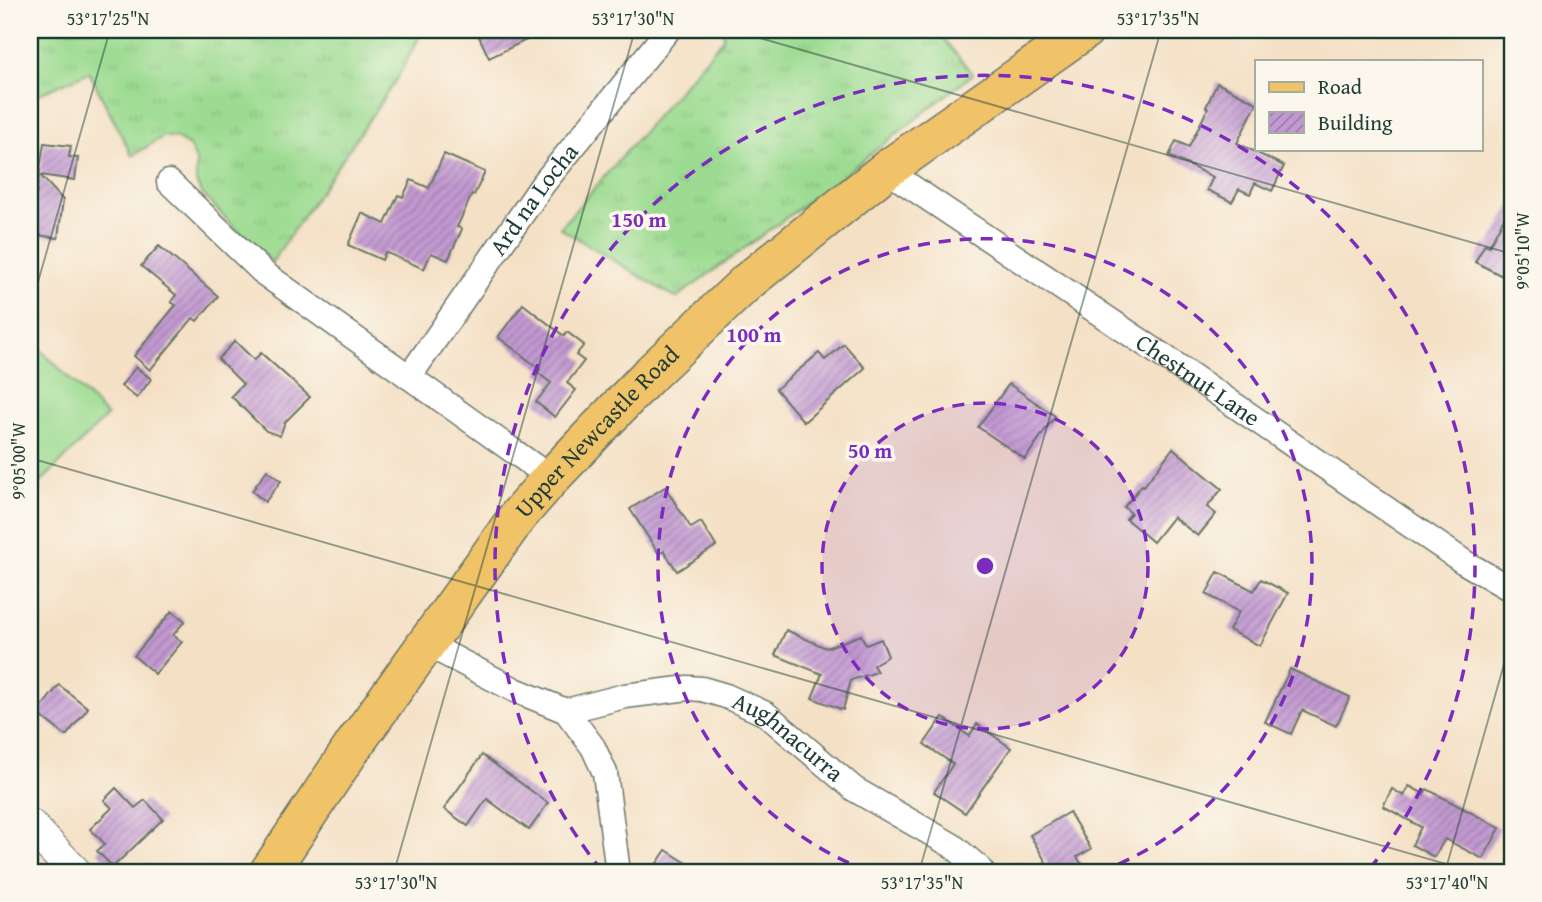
<svg xmlns="http://www.w3.org/2000/svg" width="1542" height="902" font-family="'Gentium Book Plus',serif">
<style>
.grass{fill:url(#grass-tufts);stroke:#5e8c62;stroke-width:2}
.green{fill:#9cdb91;stroke:#5e8c62;stroke-width:2}
.building{fill:url(#building-hatch)}
.lines{fill:none;stroke-linecap:round;stroke-linejoin:round}
.minor-casing{stroke:#6a7667;stroke-width:27}
.tertiary-casing{stroke:#6a7667;stroke-width:34}
.primary-casing{stroke:#6a7667;stroke-width:41}
.minor{stroke:#fff;stroke-width:24}
.tertiary{stroke:#fff;stroke-width:32}
.primary{stroke:#f1c369;stroke-width:38}
.ticks{fill:none;stroke:#1f3d34;stroke-width:2;stroke-opacity:0.45}
.ring{fill:none;stroke:#7b2cbf;stroke-width:3.5;stroke-dasharray:12 9}
.labels{text-anchor:middle;stroke-width:7;stroke-linejoin:round;paint-order:stroke}
.street-label{font-size:24px;fill:#1f3d34;stroke:#fbf7ec}
.centre{fill:#7b2cbf;stroke:#fbf7ec;stroke-width:3.5}
.ring-label{font-size:21px;text-anchor:middle;font-weight:bold;fill:#7b2cbf;stroke:#fbf7ec;stroke-width:7;stroke-linejoin:round;paint-order:stroke}
.neatline{fill:none;stroke:#1f3d34;stroke-width:2.5}
.ticks-label{font-size:18px;text-anchor:middle;fill:#1f3d34}
</style>
<defs>
<pattern id="grass-tufts" width="24" height="20" patternUnits="userSpaceOnUse" patternTransform="scale(1.75)"><rect width="24" height="20" fill="#9cdb91"/><path d="M3 7l-1-3M5 7V3M7 7l1-3M15 17l-1-3M17 17v-4M19 17l1-3" fill="none" stroke="#86bd7e"/></pattern>
<pattern id="building-hatch" width="6" height="6" patternUnits="userSpaceOnUse" patternTransform="scale(1.75)"><rect width="6" height="6" fill="#c299d1"/><path d="M-1 1l2-2M0 6l6-6M5 7l2-2" fill="none" stroke="#9d7eaa"/></pattern>
</defs>
<rect width="100%" height="100%" fill="#fbf7ec"/>
<filter id="ink" filterUnits="userSpaceOnUse"><feTurbulence type="fractalNoise" baseFrequency=".0143" numOctaves="2"/><feDisplacementMap in="SourceGraphic" scale="14" xChannelSelector="R" yChannelSelector="G"/><feConvolveMatrix kernelMatrix="1 2 1 2 8 2 1 2 1" color-interpolation-filters="sRGB"/></filter>
<filter id="wash" filterUnits="userSpaceOnUse"><feTurbulence type="fractalNoise" baseFrequency=".00686" numOctaves="4" result="noise"/><feDisplacementMap in="SourceGraphic" scale="28" xChannelSelector="R" yChannelSelector="G"/><feGaussianBlur stdDeviation="1.57" result="paint"/><feColorMatrix in="noise" values="0 0 0 0 0 0 0 0 0 0 0 0 0 0 0 0 0 1.4 0 .05"/><feComposite in="paint" operator="in"/></filter>
<g filter="url(#wash)">
<rect width="100%" height="100%" fill="#f4e0c5"/>
<g class="grass">
<path d="M30,30H423L398,77L272,262L230,223L201,193L196,182V160L189,146L176,138L164,136L132,156L89,72L30,98Z"/>
<path d="M723,30H936L973,74L830,186L676,298L560,228L724,38Z"/>
</g>
<path class="green" d="M30,339L107,416L37,486L30,479Z"/>
<g id="blocks">
<g class="building">
<path d="M476,30H547L489,58Z"/>
<path d="M1217,83L1257,103L1237,143L1284,166L1272,191L1255,183L1250,194L1239,189L1232,202L1207,190L1213,177L1169,156L1176,141L1189,147L1208,108L1206,107Z"/>
<path d="M44,143L71,146L69,157L78,158L75,180L40,175L63,200L58,238L30,234V201L36,195Z"/>
<path d="M444,154L485,172L474,195L472,194L457,227L462,229L448,260L431,253L424,269L385,252L382,260L348,245L362,213L385,224L398,195L403,197L411,180L429,188Z"/>
<path d="M1512,203V281L1475,262L1485,244L1489,246Z"/>
<path d="M159,246L218,296L197,321L193,318L150,370L134,356L176,305L171,302L176,295L141,266Z"/>
<path d="M523,304L564,336L567,332L584,345L576,355L584,361L567,383L576,390L555,417L536,402L551,383L538,373L540,369L498,337Z"/>
<path d="M235,341L254,360L261,353L310,397L285,422L280,436L266,431L231,396L243,384L218,359Z"/>
<path d="M844,344L865,368L804,422L776,389L819,353L825,360Z"/>
<path d="M136,367L151,379L137,398L121,386Z"/>
<path d="M1009,384L1055,416L1025,459L978,427Z"/>
<path d="M1173,448L1222,489L1207,507L1216,514L1198,536L1173,517L1153,542L1126,519L1131,513L1124,507L1142,485L1144,486Z"/>
<path d="M267,470L281,481L265,502L252,491Z"/>
<path d="M665,487L691,528L701,522L716,546L677,571L664,551L659,554L630,509Z"/>
<path d="M1218,572L1254,591L1261,579L1288,593L1260,646L1229,630L1239,612L1206,594Z"/>
<path d="M172,611L185,621L173,635L182,642L155,674L134,656Z"/>
<path d="M786,630L826,648L861,635L866,645L881,639L888,656L873,665L877,672L851,680L843,710L812,698L822,674L775,655Z"/>
<path d="M1290,669L1350,697L1336,726L1302,710L1291,734L1265,722Z"/>
<path d="M59,685L88,708L66,736L37,713Z"/>
<path d="M943,717L969,736L977,724L1011,748L965,813L934,792L953,764L924,744Z"/>
<path d="M482,755L548,803L529,830L487,799L468,826L444,809Z"/>
<path d="M1409,786L1424,794L1427,789L1500,828L1483,859L1445,839L1434,857L1412,845L1421,827L1383,806L1392,789L1404,796Z"/>
<path d="M116,788L135,808L145,800L163,819L113,867L97,851L105,844L90,829L112,808L104,800Z"/>
<path d="M1069,812L1091,849L1077,857L1087,872H1052L1030,835Z"/>
<path d="M666,850L701,872H651Z"/>
</g>
</g>
</g>
<g filter="url(#ink)">
<use href="#blocks" fill-opacity="0" stroke="#6a7667" stroke-width="2"/>
<g class="lines">
<defs>
<g id="minor">
<path id="s1" d="M886,170L1160,354L1464,562L1512,590"/>
<path d="M169,182L265,274L551,478"/>
<path id="s2" d="M409,377L543,184L668,30"/>
<path d="M427,641L446,654L515,690L566,711L593,747L605,773L618,872"/>
<path id="s3" d="M566,711L625,696L688,688L702,689L726,696L766,714L854,789L953,846L978,867L982,872"/>
</g>
<path id="tertiary" d="M30,825L75,872"/>
<g id="primary">
<path id="s4" d="M269,872L356,742L518,516L551,478L648,376L747,282L886,170L1085,30"/>
</g>
</defs>
<use href="#minor" class="minor-casing"/>
<use href="#tertiary" class="tertiary-casing"/>
<use href="#primary" class="primary-casing"/>
<use href="#minor" class="minor"/>
<use href="#tertiary" class="tertiary"/>
<use href="#primary" class="primary"/>
</g>
</g>
<path class="ticks" d="M732,30L1512,254M30,310L110,30M30,458L1474,872M394,872L635,30M919,872L1161,30M1445,872L1512,636"/>
<circle cx="985" cy="566" r="163" fill="#7b2cbf" fill-opacity=".12"/>
<g class="ring">
<circle cx="985" cy="566" r="163"/>
<path d="M868 871A327 327 0 1 1 1102 871"/>
<path d="M602 871A490 490 0 1 1 1368 871"/>
</g>
<g class="labels">
<g class="street-label">
<text dy="8" stroke="none"><textPath href="#s2" startOffset="217">Ard na Locha</textPath></text>
<text dy="8" stroke="none"><textPath href="#s1" startOffset="376">Chestnut Lane</textPath></text>
<text dy="8" stroke="none"><textPath href="#s4" startOffset="550">Upper Newcastle Road</textPath></text>
<text dy="8" stroke="none"><textPath href="#s3" startOffset="238">Aughnacurra</textPath></text>
</g>
</g>
<circle cx="985" cy="566" r="10" class="centre"/>
<g class="ring-label">
<text x="639" y="227">150 m</text>
<text x="754" y="342">100 m</text>
<text x="870" y="458">50 m</text>
</g>
<rect width="1542" height="902" fill="none" stroke="#fbf7ec" stroke-width="77"/>
<rect x="1255" y="60" width="228" height="91" fill="#fbf7ec" stroke="#a3ada2" stroke-width="2"/>
<rect x="1269" y="82" width="35" height="10" fill="#f1c369" stroke="#a3ada2" stroke-width="2"/>
<text x="1318" y="94" font-size="21" fill="#1f3d34">Road</text>
<rect x="1269" y="112" width="35" height="21" fill="url(#building-hatch)" stroke="#a3ada2" stroke-width="2"/>
<text x="1318" y="130" font-size="21" fill="#1f3d34">Building</text>
<rect x="38" y="38" width="1466" height="826" class="neatline"/>
<g class="ticks-label">
<text x="108" y="25">53°17'25"N</text>
<text x="633" y="25">53°17'30"N</text>
<text x="1158" y="25">53°17'35"N</text>
<text transform="translate(1523 251) rotate(-90)" y="6">9°05'10"W</text>
<text transform="translate(19 461) rotate(-90)" y="6">9°05'00"W</text>
<text x="396" y="889">53°17'30"N</text>
<text x="922" y="889">53°17'35"N</text>
<text x="1447" y="889">53°17'40"N</text>
</g>
</svg>
